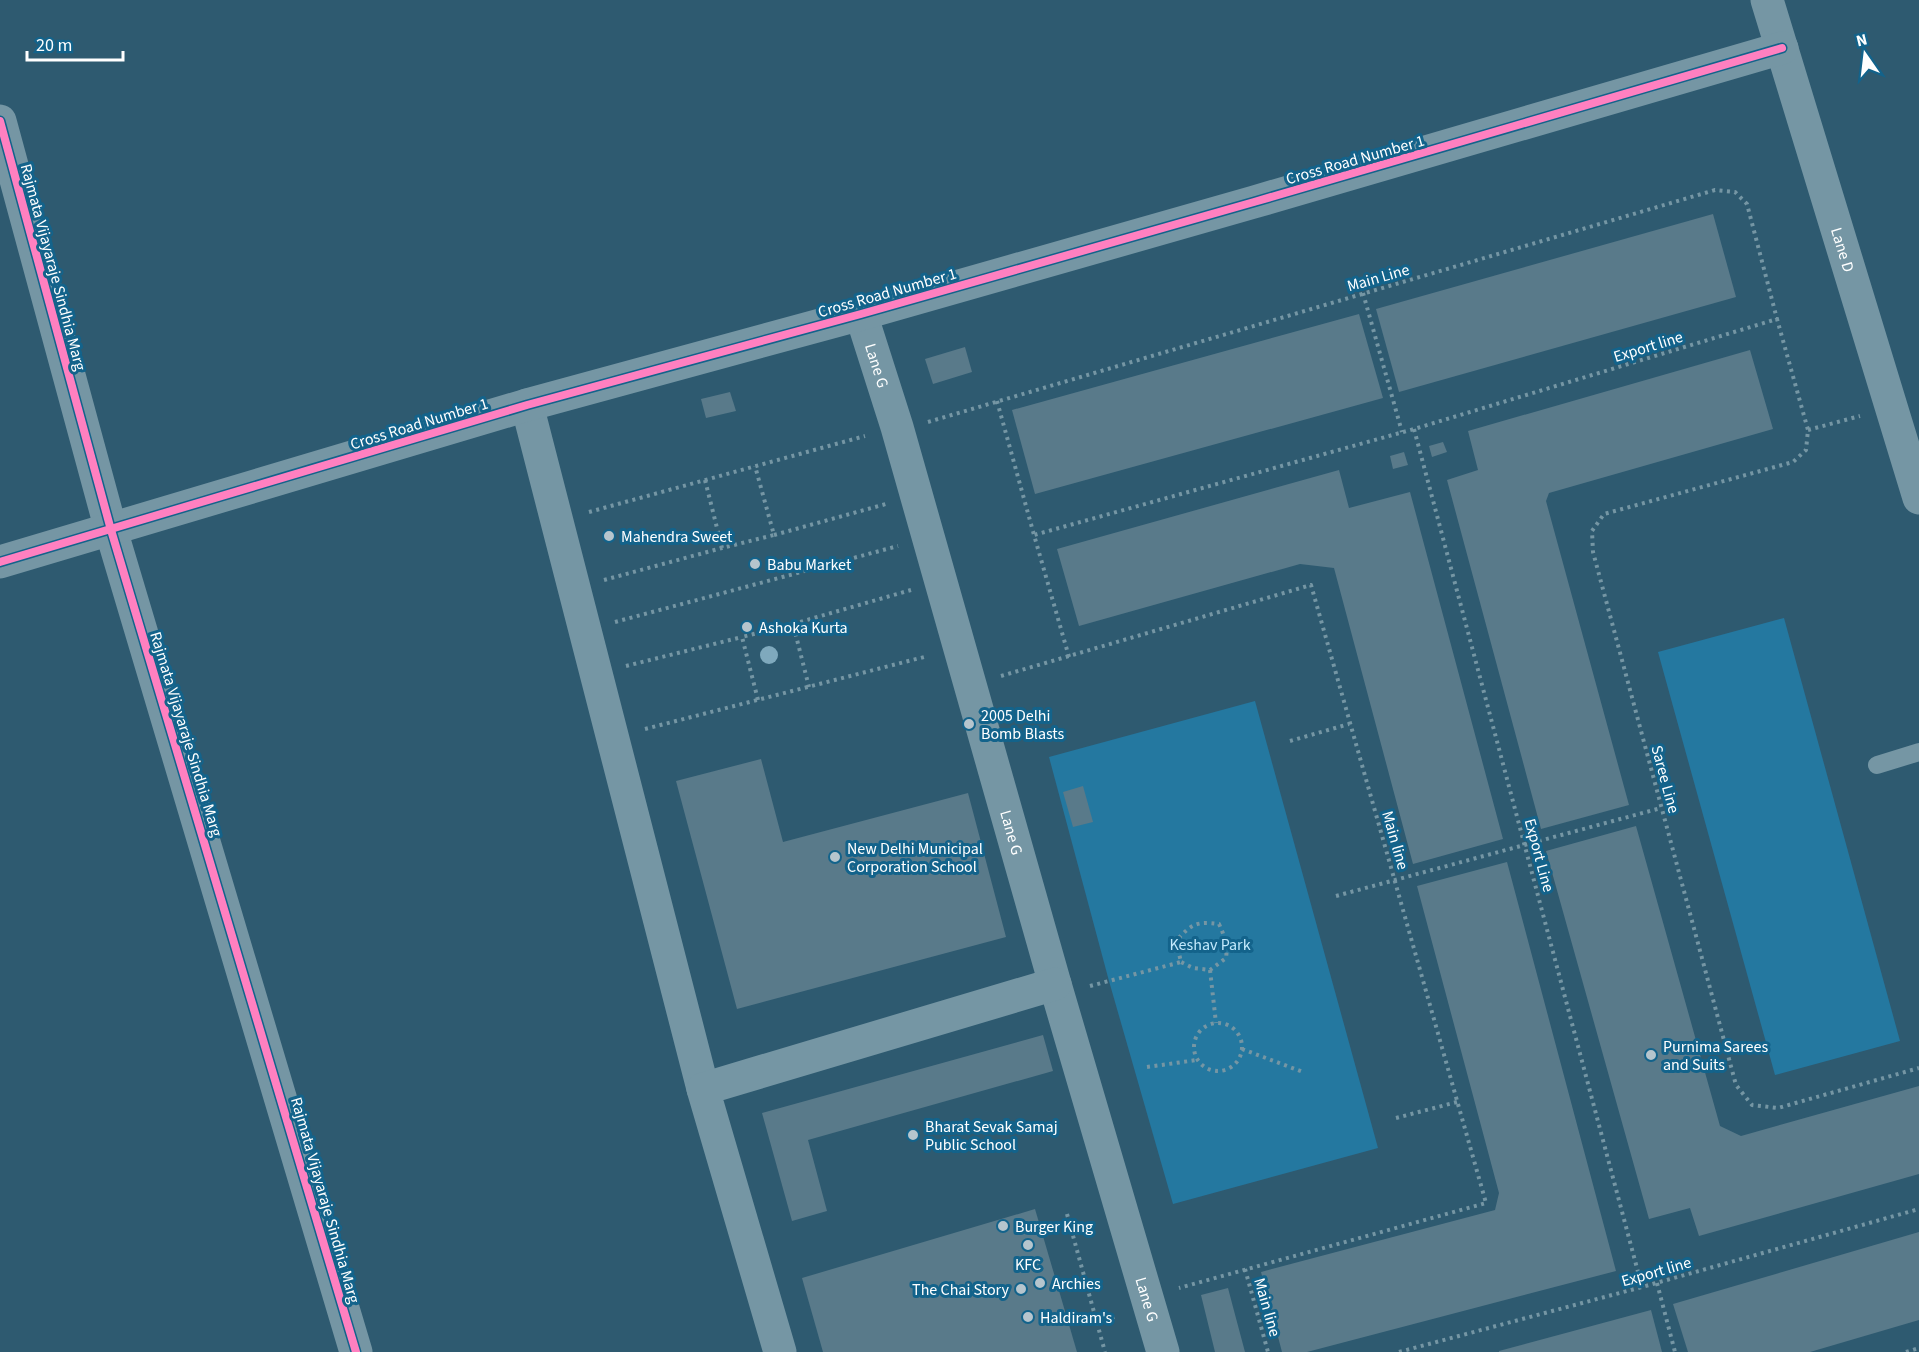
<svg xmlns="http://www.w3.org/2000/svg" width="1919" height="1352" font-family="'Source Sans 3',sans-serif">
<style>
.green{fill:#2478a0}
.building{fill:#597a8a}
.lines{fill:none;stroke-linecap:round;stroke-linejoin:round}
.path{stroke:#7596a4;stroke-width:4;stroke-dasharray:3 4.5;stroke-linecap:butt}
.lane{stroke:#7596a4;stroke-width:18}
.street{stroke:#7596a4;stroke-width:33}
.cycleway-casing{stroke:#13638b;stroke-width:11}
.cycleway{stroke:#ff80c0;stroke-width:8}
.tree{fill:#7fa9bd}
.poi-dot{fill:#b6c5cd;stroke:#13638b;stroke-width:2}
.labels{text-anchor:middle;stroke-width:6;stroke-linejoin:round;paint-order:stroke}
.street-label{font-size:16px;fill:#fff;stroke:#13638b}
.poi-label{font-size:16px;fill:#fff;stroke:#13638b;text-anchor:start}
.park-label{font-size:16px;fill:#c2e9fc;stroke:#13638b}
</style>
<rect width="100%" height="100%" fill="#2e5a70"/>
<g class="green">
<path d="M1784,618L1900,1041L1775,1075L1658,652Z"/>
<path d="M1255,701L1378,1148L1173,1204L1109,981L1049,757Z"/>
</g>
<g class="building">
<path d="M1713,214L1736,297L1399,392L1376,309Z"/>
<path d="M1359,314L1383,398L1035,494L1012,410Z"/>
<path d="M965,347L972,372L933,384L925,359Z"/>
<path d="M1750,350L1773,429L1549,493L1546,501L1629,805L1541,829L1447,480L1478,470L1468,431Z"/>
<path d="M730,392L736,411L706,418L701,399Z"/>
<path d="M1443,442L1447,452L1432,457L1429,446Z"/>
<path d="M1404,452L1408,465L1393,469L1390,456Z"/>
<path d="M1339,470L1349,508L1410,492L1503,839L1413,864L1334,568L1300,564L1079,626L1057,549Z"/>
<path d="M761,759L783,842L968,793L1006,937L737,1009L676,781Z"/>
<path d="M1083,786L1093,822L1073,827L1063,792Z"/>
<path d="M1636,826L1720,1126L1741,1136L1919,1086V1174L1699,1236L1690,1208L1649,1219L1546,851Z"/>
<path d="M1507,862L1616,1271L1307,1352H1282L1261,1272L1495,1210L1499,1193L1417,886Z"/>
<path d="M1043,1035L1053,1071L808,1140L827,1211L792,1221L762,1113Z"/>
<path d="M1035,1209L1077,1352H823L802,1278Z"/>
<path d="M1919,1232V1320L1810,1352H1688L1673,1304Z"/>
<path d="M1228,1288L1233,1307L1245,1352H1215L1201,1295Z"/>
<path d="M1651,1310L1662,1352H1499V1351Z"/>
</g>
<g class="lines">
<g class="path">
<path d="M1363,293L1402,432"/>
<path d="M997,401L1034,535"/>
<path d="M928,422L1715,190L1735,192L1747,204L1777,319"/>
<path d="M1414,429L1642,1287"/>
<path d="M1808,430L1860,416"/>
<path d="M705,480L722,548L774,535L755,466"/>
<path d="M589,512L865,436"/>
<path d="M774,535L886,504"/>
<path d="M604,580L722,548"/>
<path d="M615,622L898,546"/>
<path d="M793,624L911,590"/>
<path d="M1069,657L1034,535L1414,429L1777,319L1808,430L1806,450L1793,462L1604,514L1592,531L1593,552L1736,1085L1752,1105L1778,1108L1919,1068"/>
<path d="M626,666L742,637"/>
<path d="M1001,676L1311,585L1486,1203L1179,1288"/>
<path d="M758,700L742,637L793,624L809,687"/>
<path d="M645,729L928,656"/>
<path d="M1290,741L1349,724"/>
<path d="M1336,896L1661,808"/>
<path d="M1210,970L1216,1023"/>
<path d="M1090,986L1181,962L1176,941C1191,924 1197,921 1219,924C1224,935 1228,945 1226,958L1210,970L1193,968L1181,962"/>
<circle cx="1218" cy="1047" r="24"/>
<path d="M1242,1049L1303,1072"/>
<path d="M1147,1067L1197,1060"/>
<path d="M1396,1118L1457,1102"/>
<path d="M1067,1214L1105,1352"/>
<path d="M1245,1269L1268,1352"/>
<path d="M1657,1283L1675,1352"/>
<path d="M1097,1322L1118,1316"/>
<path d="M1399,1352L1642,1287L1919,1209"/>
<path d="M1906,1352L1919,1348"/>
</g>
<path class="lane" d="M1877,765L1919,752"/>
<g class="street">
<path id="s1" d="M1767,0L1919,498"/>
<path d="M0,121L111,530L356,1352"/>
<path id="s2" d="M861,314L897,427L1055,984L1163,1352"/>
<path d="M527,405L703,1089"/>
<path d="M0,562L527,405L861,314L1254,202L1782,48"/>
<path d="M780,1352L703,1089L1055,984"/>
</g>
<defs>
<g id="cycleway">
<path d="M0,121L111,530L356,1352"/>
<path d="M0,562L527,405L861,314L1254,202L1782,48"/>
</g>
</defs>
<use href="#cycleway" class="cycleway-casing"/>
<use href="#cycleway" class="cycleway"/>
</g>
<circle class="tree" cx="769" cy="655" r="9"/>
<g class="poi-dot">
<circle cx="609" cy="536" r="6"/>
<circle cx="755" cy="564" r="6"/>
<circle cx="747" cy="627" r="6"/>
<circle cx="969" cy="724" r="6"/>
<circle cx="835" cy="857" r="6"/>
<circle cx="1651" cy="1055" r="6"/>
<circle cx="913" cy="1135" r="6"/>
<circle cx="1003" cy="1226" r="6"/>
<circle cx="1028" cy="1245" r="6"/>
<circle cx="1040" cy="1283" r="6"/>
<circle cx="1021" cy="1289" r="6"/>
<circle cx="1028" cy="1317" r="6"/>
</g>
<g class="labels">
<g class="street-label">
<text transform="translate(1355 159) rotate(-16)" y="6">Cross Road Number 1</text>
<text dy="6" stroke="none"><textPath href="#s1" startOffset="261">Lane D</textPath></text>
<text transform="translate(54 267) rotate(75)" y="6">Rajmata Vijayaraje Sindhia Marg</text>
<text transform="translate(1378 277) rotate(-16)" y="6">Main Line</text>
<text transform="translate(887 292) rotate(-16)" y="6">Cross Road Number 1</text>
<text transform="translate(1648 346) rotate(-17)" y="6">Export line</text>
<text dy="6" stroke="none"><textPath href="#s2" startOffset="54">Lane G</textPath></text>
<text transform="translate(419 423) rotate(-17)" y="6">Cross Road Number 1</text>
<text transform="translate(187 734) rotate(73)" y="6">Rajmata Vijayaraje Sindhia Marg</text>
<text transform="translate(1666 779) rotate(75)" y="6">Saree Line</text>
<text dy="6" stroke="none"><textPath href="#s2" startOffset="540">Lane G</textPath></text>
<text transform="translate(1396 840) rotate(74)" y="6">Main line</text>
<text transform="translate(1540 855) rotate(75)" y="6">Export Line</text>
<text transform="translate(326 1200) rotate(74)" y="6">Rajmata Vijayaraje Sindhia Marg</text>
<text transform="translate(1656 1271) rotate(-16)" y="6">Export line</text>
<text dy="6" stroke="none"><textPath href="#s2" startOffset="1026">Lane G</textPath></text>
<text transform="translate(1268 1307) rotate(74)" y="6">Main line</text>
</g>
<g class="poi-label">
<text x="621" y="542">Mahendra Sweet</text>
<text x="767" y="570">Babu Market</text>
<text x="759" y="633">Ashoka Kurta</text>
<text x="981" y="721">2005 Delhi<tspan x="981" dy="18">Bomb Blasts</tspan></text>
<text x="847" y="854">New Delhi Municipal<tspan x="847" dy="18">Corporation School</tspan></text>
<text x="1663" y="1052">Purnima Sarees<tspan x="1663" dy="18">and Suits</tspan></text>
<text x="925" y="1132">Bharat Sevak Samaj<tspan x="925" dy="18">Public School</tspan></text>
<text x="1015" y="1232">Burger King</text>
<text x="1028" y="1270" text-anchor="middle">KFC</text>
<text x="1052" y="1289">Archies</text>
<text x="1009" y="1295" text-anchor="end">The Chai Story</text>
<text x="1040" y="1323">Haldiram's</text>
</g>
<g class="park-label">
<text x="1210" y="950">Keshav Park</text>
</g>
</g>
<g transform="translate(1865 54) rotate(346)" stroke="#13638b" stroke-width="4.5" paint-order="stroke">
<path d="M0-4.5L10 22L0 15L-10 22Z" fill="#ffffff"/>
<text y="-9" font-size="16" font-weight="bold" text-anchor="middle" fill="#ffffff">N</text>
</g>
<path d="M27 51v9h96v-9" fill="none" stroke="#ffffff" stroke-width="3"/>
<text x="36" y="51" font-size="18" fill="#ffffff" stroke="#13638b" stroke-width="4.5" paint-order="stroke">20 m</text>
</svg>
